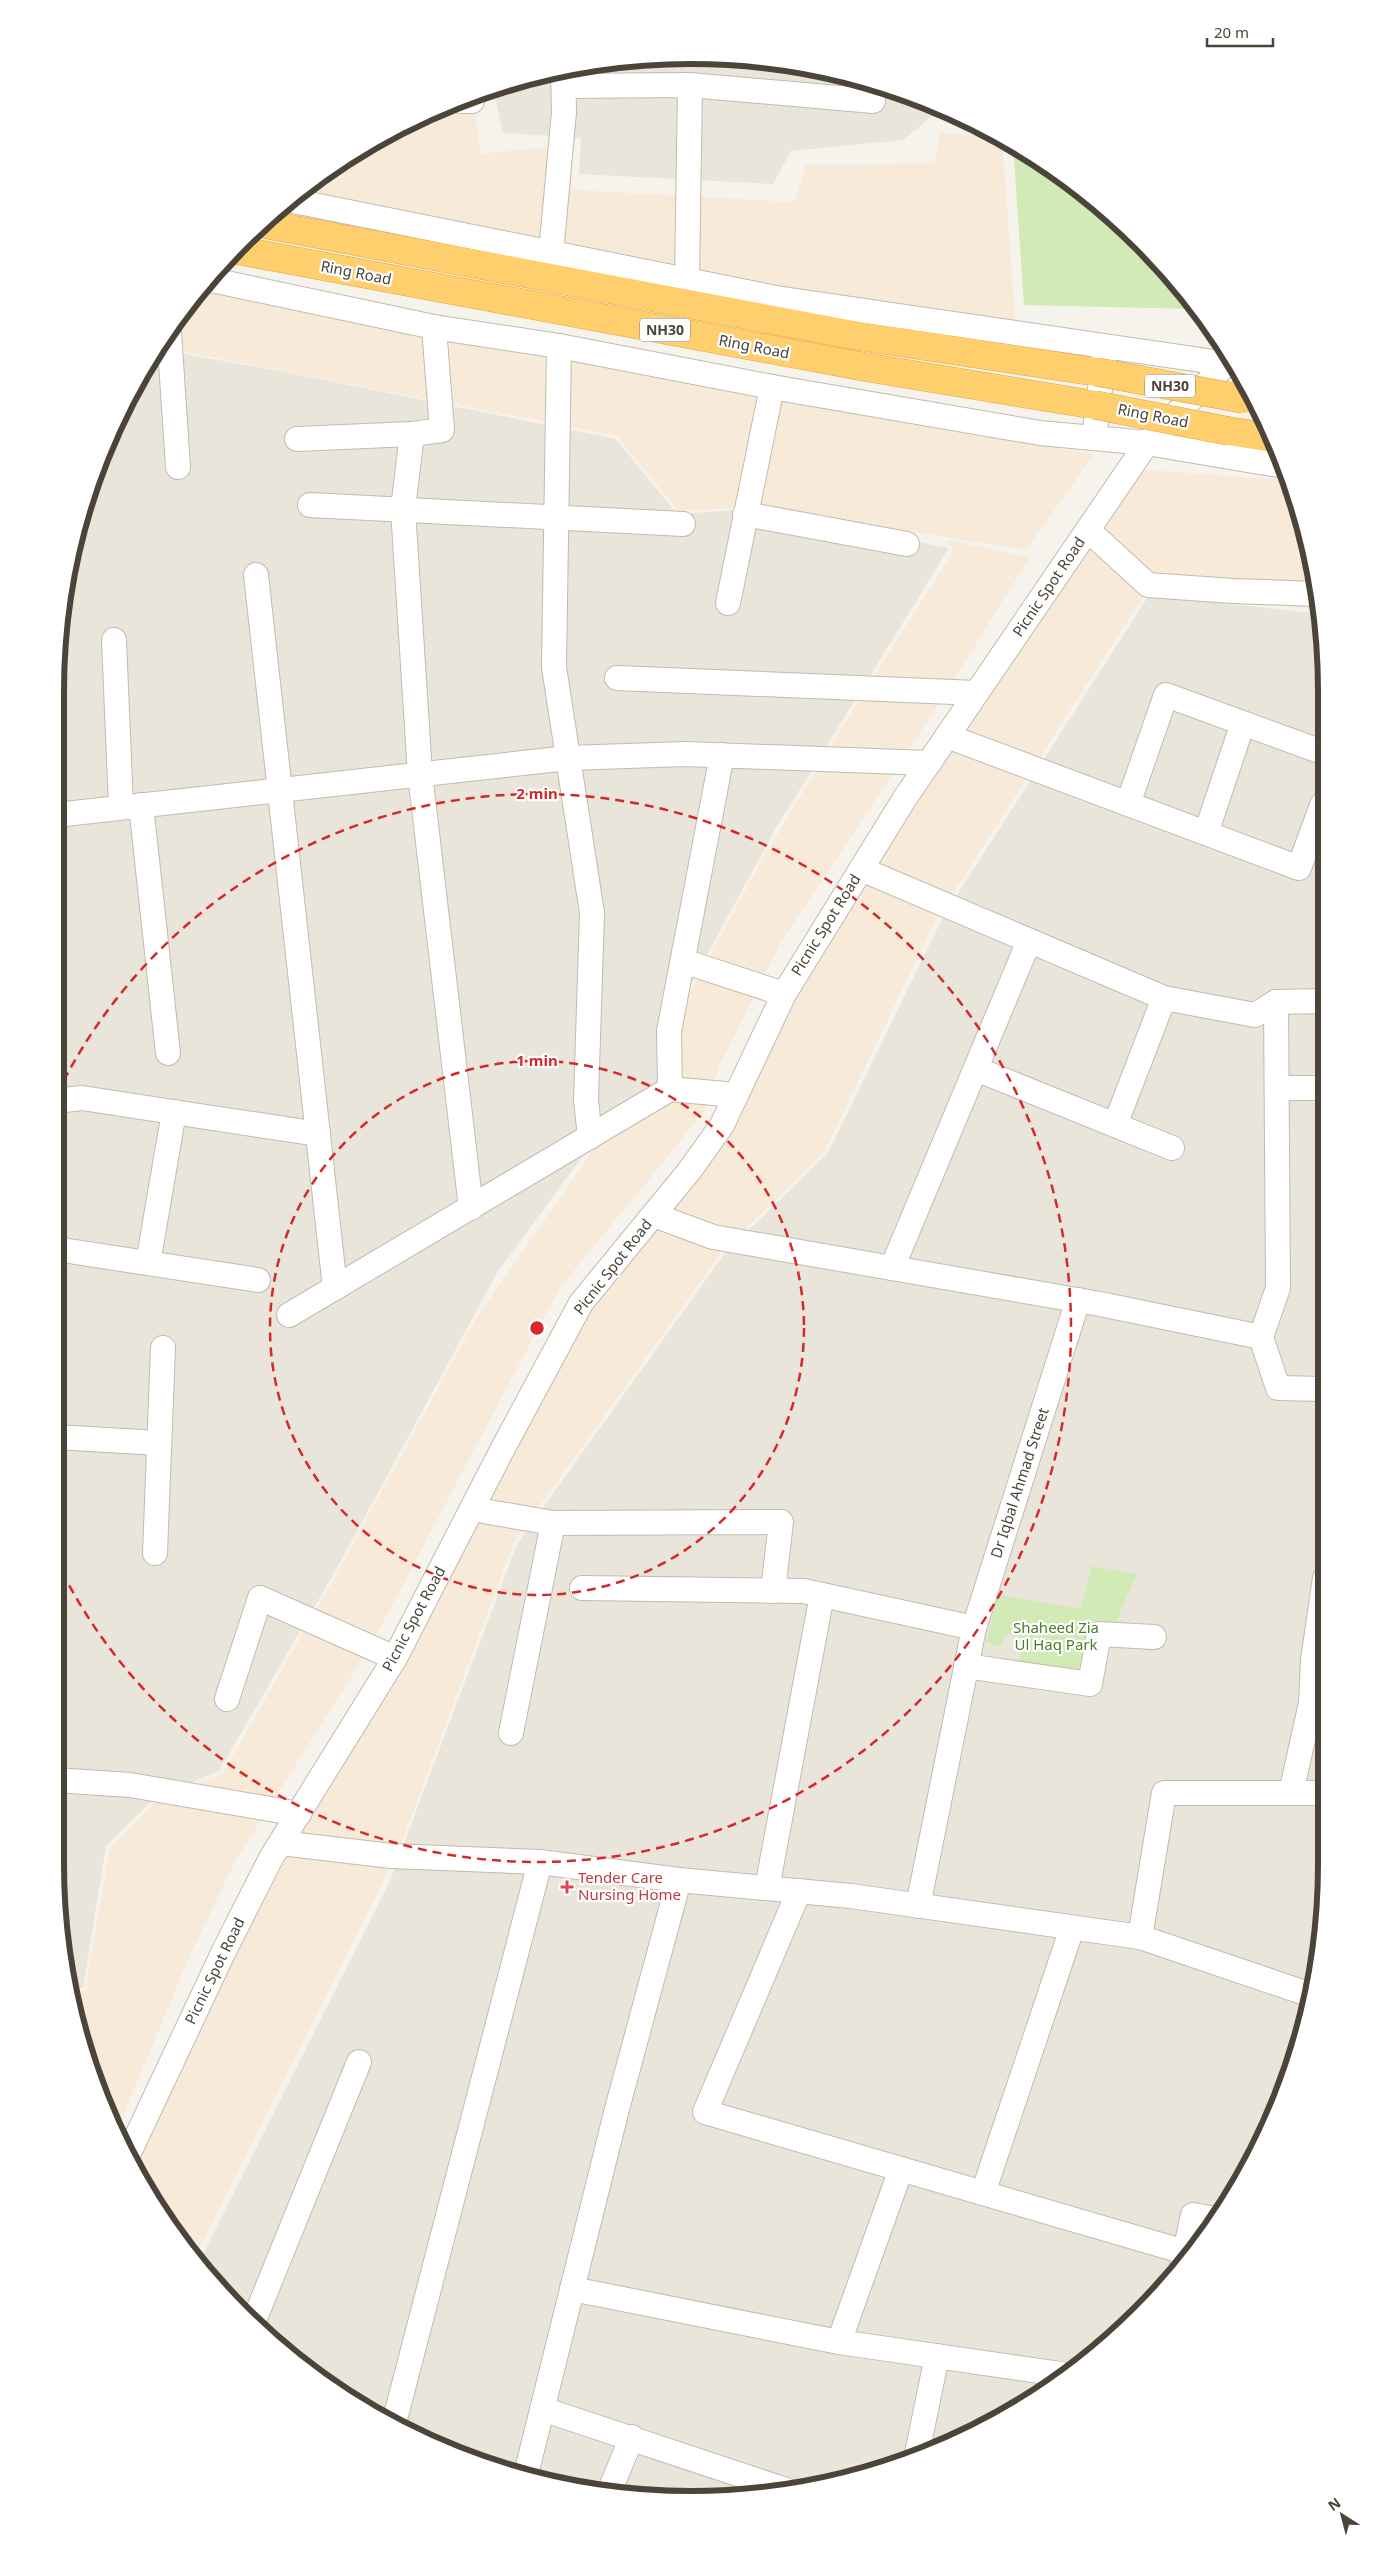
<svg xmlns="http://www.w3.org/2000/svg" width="1382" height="2555" font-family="'Noto Sans',sans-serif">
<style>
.residential{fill:#eae5da}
.commercial{fill:#f7ead8}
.green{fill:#d2eab5}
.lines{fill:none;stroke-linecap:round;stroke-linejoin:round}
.minor-casing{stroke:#c2bbae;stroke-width:26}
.highway-casing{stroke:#e0a43c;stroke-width:29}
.minor{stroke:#fff;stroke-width:24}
.highway{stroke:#ffcf6e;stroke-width:28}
.highway-bridge-casing{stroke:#e0a43c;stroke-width:29;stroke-linecap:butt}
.highway-bridge{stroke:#ffcf6e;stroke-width:28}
.ring{fill:none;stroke:#d62828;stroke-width:2.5;stroke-dasharray:9 6}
.health-dot{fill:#e0444e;stroke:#fff;stroke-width:2}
.labels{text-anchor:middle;stroke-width:4.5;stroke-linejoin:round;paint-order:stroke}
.shield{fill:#fff;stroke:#817c74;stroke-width:1}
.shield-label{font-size:14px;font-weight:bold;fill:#4b4439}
.street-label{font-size:15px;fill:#4b4439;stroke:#fff}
.park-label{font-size:15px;fill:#4a7f2a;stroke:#fff}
.health-label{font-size:15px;fill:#be3a42;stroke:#fff;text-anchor:start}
.rim{fill:none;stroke:#4b4439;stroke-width:6}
.centre{fill:#d62828;stroke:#fff;stroke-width:2.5}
.ring-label{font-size:15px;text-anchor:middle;font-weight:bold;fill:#d62828;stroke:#fff;stroke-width:4.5;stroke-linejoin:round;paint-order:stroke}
</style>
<rect width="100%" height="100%" fill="#f6f3ec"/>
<g class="residential">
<path d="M649,56L774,60L895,89L966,121L931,117L903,140L791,151L773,184L579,174L581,138L503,133L493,89L526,77Z"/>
<path d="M157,349L295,374L616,439L677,514L755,509L949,548L776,828L685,995L664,1086L590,1146L497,1273L342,1559L219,1771L154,1799L106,1846L83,1988L67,1987L55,1864L56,650L77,526L140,373Z"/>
<path d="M1149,595L1322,614L1326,1905L1305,2029L1242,2182L1195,2251L1111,2342L1044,2393L935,2451L855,2478L733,2499H649L527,2478L447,2451L338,2393L271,2342L198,2264L389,1883L517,1544L725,1253L828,1153L943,917Z"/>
</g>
<g class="commercial">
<path d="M475,110L480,154L550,147L574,190L794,202L806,165L934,163L940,133L999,136L1002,137L1015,320L826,296L297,193L409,121L434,112Z"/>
<path d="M201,288L546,353L760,398L1094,454L1026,550L759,507L678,511L617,436L159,347Z"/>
<path d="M1134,469L1287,480L1322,610L1146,592L934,923L824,1153L722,1252L515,1540L398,1852L194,2259L140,2182L133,2167L260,1888L589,1305L654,1223L789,995Z"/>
<path d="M946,540L1030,557L929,719L782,941L720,1064L704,1112L559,1289L370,1647L237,1858L191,1953L117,2130L89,2069L68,1991H85L110,1848L156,1801L223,1773L336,1575L477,1317L596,1146L665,1089L687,998L763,858L853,710L954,550Z"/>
</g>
<g class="green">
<path d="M1013,143L1111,213L1194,309L1024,305Z"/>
<path d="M1092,1566L1137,1574L1115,1624L1091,1621L1084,1670L1018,1663L1024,1638L1006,1634L1001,1647L986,1642L998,1595L1080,1609Z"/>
</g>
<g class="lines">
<defs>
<g id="minor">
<path d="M564,86L690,85L873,101"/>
<path d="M461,101H472"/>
<path d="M289,200L776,298L1235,365"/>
<path d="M551,253L564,112L563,71"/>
<path d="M207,279L434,327L559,346L772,387L1040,433L1147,443L1284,466"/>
<path d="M687,280L690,85"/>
<path d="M169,333L178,467"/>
<path d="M559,346L554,667L592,913L586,1100L590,1137"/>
<path d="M412,434L403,509L420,774L471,1208"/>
<path d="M1094,438L1104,356"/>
<path d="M297,439L412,434L442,430L434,327"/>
<path d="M310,505L683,524"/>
<path d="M745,514L907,544"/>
<path d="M1088,530L1148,585L1233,591L1318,594"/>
<path d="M256,575L335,1288"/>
<path d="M728,603L772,387"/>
<path d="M114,640L121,807"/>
<path d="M617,678L977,693"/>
<path d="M947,736L1299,868L1322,805"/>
<path d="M1128,804L1166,695L1322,752"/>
<path d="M141,805L168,1053"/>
<path d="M56,815L568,758L686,754L929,763"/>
<path d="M1206,833L1243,723"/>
<path d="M861,869L1164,998L1255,1015L1276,1002L1323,1001"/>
<path d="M683,961L784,994"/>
<path d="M1276,1002L1278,1288L1261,1337L1278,1388L1324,1389"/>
<path d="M976,1069L1172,1148"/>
<path d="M1277,1088H1323"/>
<path d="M670,1089L669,1031L722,755"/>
<path d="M56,1101L82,1098L318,1134"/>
<path d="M1115,1125L1164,998"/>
<path d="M654,1215L713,1237L1100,1304L1261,1337"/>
<path d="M56,1249L258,1280"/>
<path d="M148,1263L174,1112"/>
<path d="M892,1268L1029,941"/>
<path d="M289,1315L670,1089L736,1095"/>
<path d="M55,1437L159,1443"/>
<path d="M472,1509L553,1523"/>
<path d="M155,1553L163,1348"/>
<path d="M582,1588L804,1591L974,1628"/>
<path d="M966,1666L1090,1684L1099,1634L1154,1637"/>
<path d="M227,1699L260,1598L395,1658"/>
<path d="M511,1733L553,1523L781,1522L773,1591"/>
<path d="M55,1780L130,1785L299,1814"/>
<path d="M1291,1793L1311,1703L1313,1660L1325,1578"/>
<path d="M281,1843L391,1856L540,1862L679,1880L851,1896L1140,1937L1311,1995"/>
<path d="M767,1888L822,1595"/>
<path d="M799,1891L705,2112L1185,2252"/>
<path d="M918,1906L974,1628L1078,1300"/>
<path d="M1140,1937L1164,1793H1325"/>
<path d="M128,2155L223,1953L271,1858L395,1658L501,1452L581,1303L690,1170L722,1125L784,994L905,798L1147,443L1231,359"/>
<path d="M983,2193L1072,1928"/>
<path d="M1182,2266L1193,2215L1217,2219"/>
<path d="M572,2289L839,2342L1067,2375"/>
<path d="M253,2323L359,2062"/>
<path d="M839,2342L901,2169"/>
<path d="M542,2409L786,2490"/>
<path d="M394,2423L540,1862"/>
<path d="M916,2458L937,2356"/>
<path d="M525,2478L617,2109L679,1880"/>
<path d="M609,2492L632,2437"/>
</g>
<g id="highway">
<path d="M264,224L858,336L1097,372"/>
<path d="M236,250L865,367L1095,405"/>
<path d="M1228,431L1274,438"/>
</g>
</defs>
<use href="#minor" class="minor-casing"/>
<use href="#highway" class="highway-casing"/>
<use href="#minor" class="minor"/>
<use href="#highway" class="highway"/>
<defs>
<g id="highway-bridge">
<path d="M1097,372L1243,399"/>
<path d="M1095,405L1228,431"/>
</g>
</defs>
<use href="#highway-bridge" class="highway-bridge-casing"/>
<use href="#highway-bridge" class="highway-bridge"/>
</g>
<g class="ring">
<circle cx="537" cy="1328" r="267"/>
<path d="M57 1094A534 534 0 1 1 57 1562"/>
</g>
<path class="health-dot" d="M564.5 1879.5h5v5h5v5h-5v5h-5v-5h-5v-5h5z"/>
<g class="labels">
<g class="shield">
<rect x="640" y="318.5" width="50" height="23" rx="4"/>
<rect x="1145" y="374.5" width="50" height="23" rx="4"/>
</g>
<g class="shield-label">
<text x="665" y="335">NH30</text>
<text x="1170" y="391">NH30</text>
</g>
<g class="street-label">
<text transform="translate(356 273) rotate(11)" y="5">Ring Road</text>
<text transform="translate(754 347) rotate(11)" y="5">Ring Road</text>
<text transform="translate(1153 416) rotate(11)" y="5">Ring Road</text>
<text transform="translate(1049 587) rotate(-56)" y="5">Picnic Spot Road</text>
<text transform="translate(826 925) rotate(-58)" y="5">Picnic Spot Road</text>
<text transform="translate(613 1267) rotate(-52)" y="5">Picnic Spot Road</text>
<text transform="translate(1020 1483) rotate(-72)" y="5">Dr Iqbal Ahmad Street</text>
<text transform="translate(414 1619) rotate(-62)" y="5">Picnic Spot Road</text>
<text transform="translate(215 1971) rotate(-64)" y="5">Picnic Spot Road</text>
</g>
<g class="park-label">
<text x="1056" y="1633">Shaheed Zia<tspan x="1056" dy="17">Ul Haq Park</tspan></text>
</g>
<g class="health-label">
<text x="578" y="1883">Tender Care<tspan x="578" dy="17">Nursing Home</tspan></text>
</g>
</g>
<path d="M0 0H1382V2555H0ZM691 64H691A627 627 0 0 1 1318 691V1864A627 627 0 0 1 691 2491H691A627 627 0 0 1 64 1864V691A627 627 0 0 1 691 64Z" fill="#fff" fill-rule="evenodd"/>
<path class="rim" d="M691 64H691A627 627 0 0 1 1318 691V1864A627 627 0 0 1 691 2491H691A627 627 0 0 1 64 1864V691A627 627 0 0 1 691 64Z"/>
<circle cx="537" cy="1328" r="8" class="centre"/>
<g class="ring-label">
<text x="537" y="799">2 min</text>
<text x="537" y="1066">1 min</text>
</g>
<g transform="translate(1342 2515) rotate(324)" stroke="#ffffff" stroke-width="4" paint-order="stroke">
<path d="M0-4L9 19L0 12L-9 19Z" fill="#4b4439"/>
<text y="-8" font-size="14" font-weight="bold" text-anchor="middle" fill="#4b4439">N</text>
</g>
<path d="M1207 38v8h66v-8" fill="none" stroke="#4b4439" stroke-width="2.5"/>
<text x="1214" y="38" font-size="15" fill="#4b4439" stroke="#ffffff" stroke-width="4" paint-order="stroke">20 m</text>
</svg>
